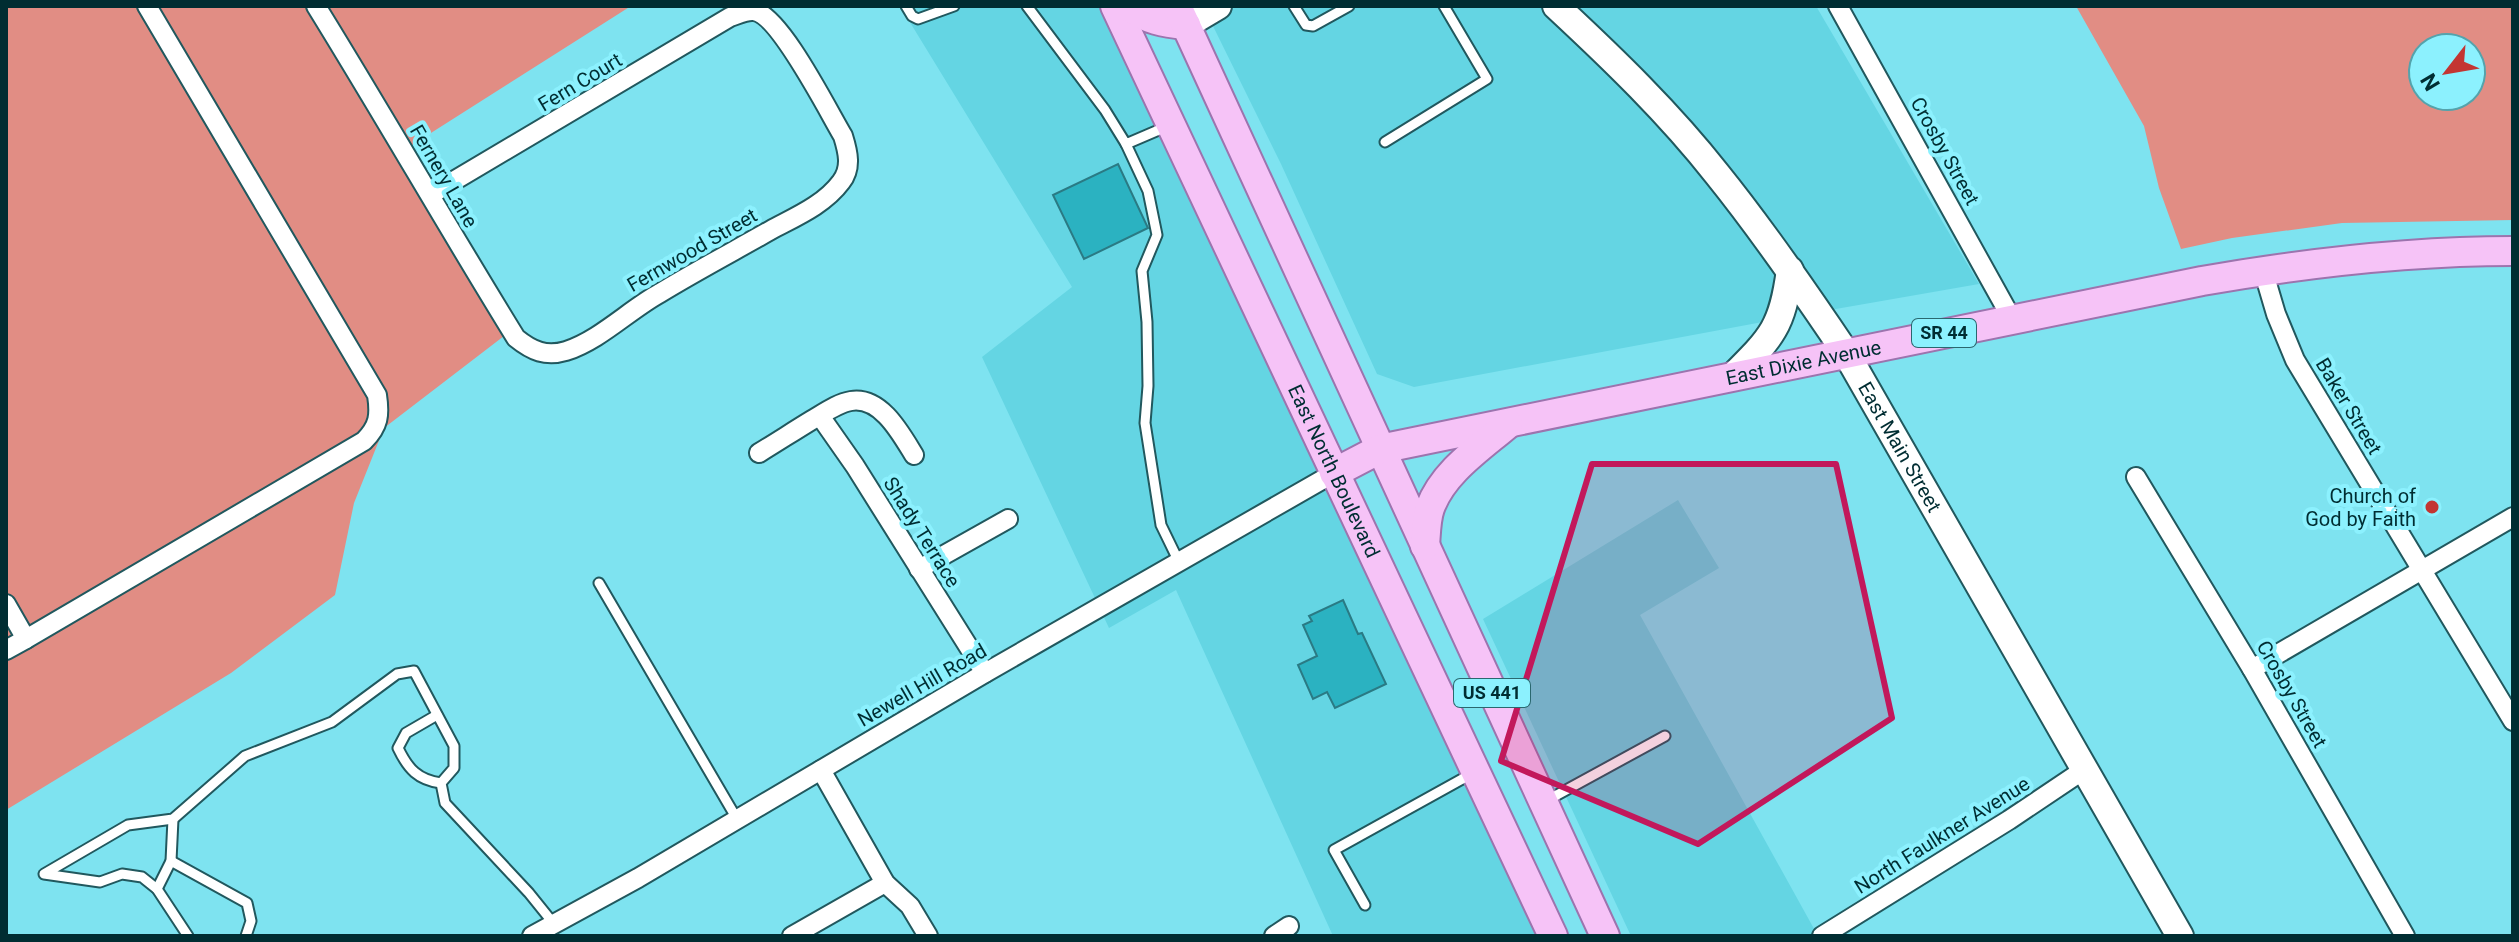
<svg xmlns="http://www.w3.org/2000/svg" width="2519" height="942" font-family="Roboto,sans-serif">
<style>
.built{fill:#64d5e3}
.green{fill:#e18d84;fill-rule:evenodd}
.building{fill:#2bb2c1;stroke:#2a7a84;stroke-width:2}
.lines{fill:none;stroke-linecap:round;stroke-linejoin:round}
.lane-casing{stroke:#21585e;stroke-width:13}
.street-casing{stroke:#21585e;stroke-width:22}
.secondary-casing{stroke:#21585e;stroke-width:30}
.primary-casing{stroke:#9c74ae;stroke-width:32}
.lane{stroke:#fff;stroke-width:9}
.street{stroke:#fff;stroke-width:18}
.secondary{stroke:#fff;stroke-width:26}
.primary{stroke:#f6c3f7;stroke-width:28}
.marked{fill:#c2185b;fill-opacity:0.2;stroke:#c2185b;stroke-width:6;stroke-linejoin:round}
.poi-dot{fill:#c33532;stroke:#8cf1fe;stroke-width:3}
.labels{text-anchor:middle;stroke-width:8;stroke-linejoin:round;paint-order:stroke}
.shield{fill:#8cf1fe;stroke:#2a686f;stroke-width:2}
.shield-label{font-size:18px;font-weight:bold;fill:#002d32}
.street-label{font-size:20px;fill:#002d32;stroke:#8cf1fe}
.poi-label{font-size:20px;fill:#002d32;stroke:#8cf1fe;text-anchor:end}
</style>
<rect width="100%" height="100%" fill="#7ee3f0"/>
<g class="built">
<path d="M900,6H1099L1187,186L1541,936H1333L1176,590L1109,628L982,357L1072,287Z"/>
<path d="M1237,6H1539L1616,78L1707,178L1778,274L1768,321L1414,387L1377,374L1281,164L1211,22Z"/>
<path d="M1572,6H1816L1979,284L1830,310L1801,267V260H1796Z"/>
<path d="M1678,500L1719,568L1640,615L1818,936H1631L1483,619Z"/>
</g>
<g class="green">
<path d="M6,6H631L401,152L504,336L384,428L354,503L335,595L231,673L6,810Z"/>
<path d="M2076,6H2513V220L2342,223L2232,238L2181,249L2159,188L2144,126ZM2423,48H2471V96H2423Z"/>
</g>
<g class="building">
<path d="M1118,164L1148,228L1084,259L1053,195Z"/>
<path d="M1343,600L1358,634L1362,633L1386,684L1335,708L1327,692L1313,699L1298,665L1317,656L1303,625L1312,621L1309,616Z"/>
</g>
<g class="lines">
<defs>
<g id="lane">
<path d="M906,6L912,16L918,19L954,6"/>
<path d="M1027,6L1105,110L1126,144L1168,126"/>
<path d="M1294,6L1306,25L1313,26L1349,6"/>
<path d="M1385,142L1487,79L1444,6"/>
<path d="M1126,144L1148,191L1157,235L1142,271L1147,322L1148,386L1145,423L1161,525L1179,562"/>
<path d="M599,583L737,819"/>
<path d="M437,715L406,733L398,748C408,769 418,780 441,783"/>
<path d="M1546,801L1665,736"/>
<path d="M171,861L247,903L251,921L246,936"/>
<path d="M157,889L171,861L173,819"/>
<path d="M1365,905L1334,850L1473,773"/>
<path d="M188,936L157,889L142,877L122,874L100,882L44,874L128,825L173,819L245,756L332,722L397,674L414,671L454,746V768L441,783L445,803L529,893L554,924"/>
</g>
<g id="street">
<path d="M316,6C384,116 448,228 516,338C532,351 546,357 566,351C600,340 629,310 660,293C696,271 734,251 771,230C795,217 824,205 841,182C852,168 848,152 843,136C828,111 780,15 754,11C746,10 737,15 730,17L430,195"/>
<path d="M1838,6L2012,319"/>
<path d="M2263,270L2276,314L2295,360L2513,721"/>
<path d="M820,416L855,466L985,673"/>
<path d="M759,453C777,442 794,431 812,420C824,413 838,403 851,401C881,396 901,434 914,455"/>
<path d="M2136,477L2252,669L2405,936"/>
<path d="M919,569L1008,519"/>
<path d="M6,604L26,639L6,650"/>
<path d="M26,639L364,441C379,426 380,415 377,395L147,6"/>
<path d="M2252,669L2513,517"/>
<path d="M821,770L885,883L910,906L928,936"/>
<path d="M532,936L638,878L985,673L1334,473"/>
<path d="M792,936L885,883"/>
<path d="M1274,936L1289,926"/>
<path d="M1822,936L2009,820L2085,769"/>
</g>
<g id="secondary">
<path id="s1" d="M1556,6C1613,59 1669,113 1717,174C1763,231 1805,292 1846,353L2180,936"/>
<path d="M1186,25L1218,6"/>
<path d="M1733,376C1773,336 1782,327 1790,270"/>
</g>
<g id="primary">
<path id="s2" d="M1115,6L1553,936"/>
<path d="M1128,6C1147,20 1164,23 1186,25"/>
<path d="M1177,6L1605,936"/>
<path id="s3" d="M1334,473L1380,449L2202,281C2305,263 2409,251 2513,251"/>
<path d="M1425,546C1426,534 1426,519 1430,508C1443,472 1480,448 1508,424"/>
</g>
</defs>
<use href="#lane" class="lane-casing"/>
<use href="#street" class="street-casing"/>
<use href="#secondary" class="secondary-casing"/>
<use href="#primary" class="primary-casing"/>
<use href="#lane" class="lane"/>
<use href="#street" class="street"/>
<use href="#secondary" class="secondary"/>
<use href="#primary" class="primary"/>
</g>
<path class="marked" d="M1592,464H1836L1892,718L1698,844L1501,761Z"/>
<circle class="poi-dot" cx="2432" cy="507" r="8"/>
<g class="labels">
<g class="shield">
<rect x="1912" y="319" width="64" height="28" rx="6"/>
<rect x="1454" y="679" width="76" height="28" rx="6"/>
</g>
<g class="shield-label">
<text x="1944" y="339">SR 44</text>
<text x="1492" y="699">US 441</text>
</g>
<g class="street-label">
<text transform="translate(580 82) rotate(-31)" y="7">Fern Court</text>
<text transform="translate(1945 151) rotate(61)" y="7">Crosby Street</text>
<text transform="translate(444 176) rotate(60)" y="7">Fernery Lane</text>
<text transform="translate(692 250) rotate(-30)" y="7">Fernwood Street</text>
<text dy="7" stroke="none"><textPath href="#s3" startOffset="484">East Dixie Avenue</textPath></text>
<text transform="translate(2349 406) rotate(59)" y="7">Baker Street</text>
<text dy="7" stroke="none"><textPath href="#s1" startOffset="562">East Main Street</textPath></text>
<text dy="7" stroke="none"><textPath href="#s2" startOffset="514">East North Boulevard</textPath></text>
<text transform="translate(922 532) rotate(58)" y="7">Shady Terrace</text>
<text transform="translate(922 685) rotate(-30)" y="7">Newell Hill Road</text>
<text transform="translate(2292 694) rotate(60)" y="7">Crosby Street</text>
<text transform="translate(1942 835) rotate(-32)" y="7">North Faulkner Avenue</text>
</g>
<g class="poi-label">
<text x="2416" y="503">Church of<tspan x="2416" dy="23">God by Faith</tspan></text>
</g>
</g>
<rect width="2519" height="942" fill="none" stroke="#002d32" stroke-width="16"/>
<g transform="translate(2447 72) rotate(239)"><circle r="38" fill="#8cf1fe" stroke="#54a3ac" stroke-width="2"/>
<path d="M0-6L14 30L0 20L-14 30Z" fill="#c33532"/>
<text y="-12" font-size="22" font-weight="bold" text-anchor="middle" fill="#002d32">N</text>
</g>
</svg>
